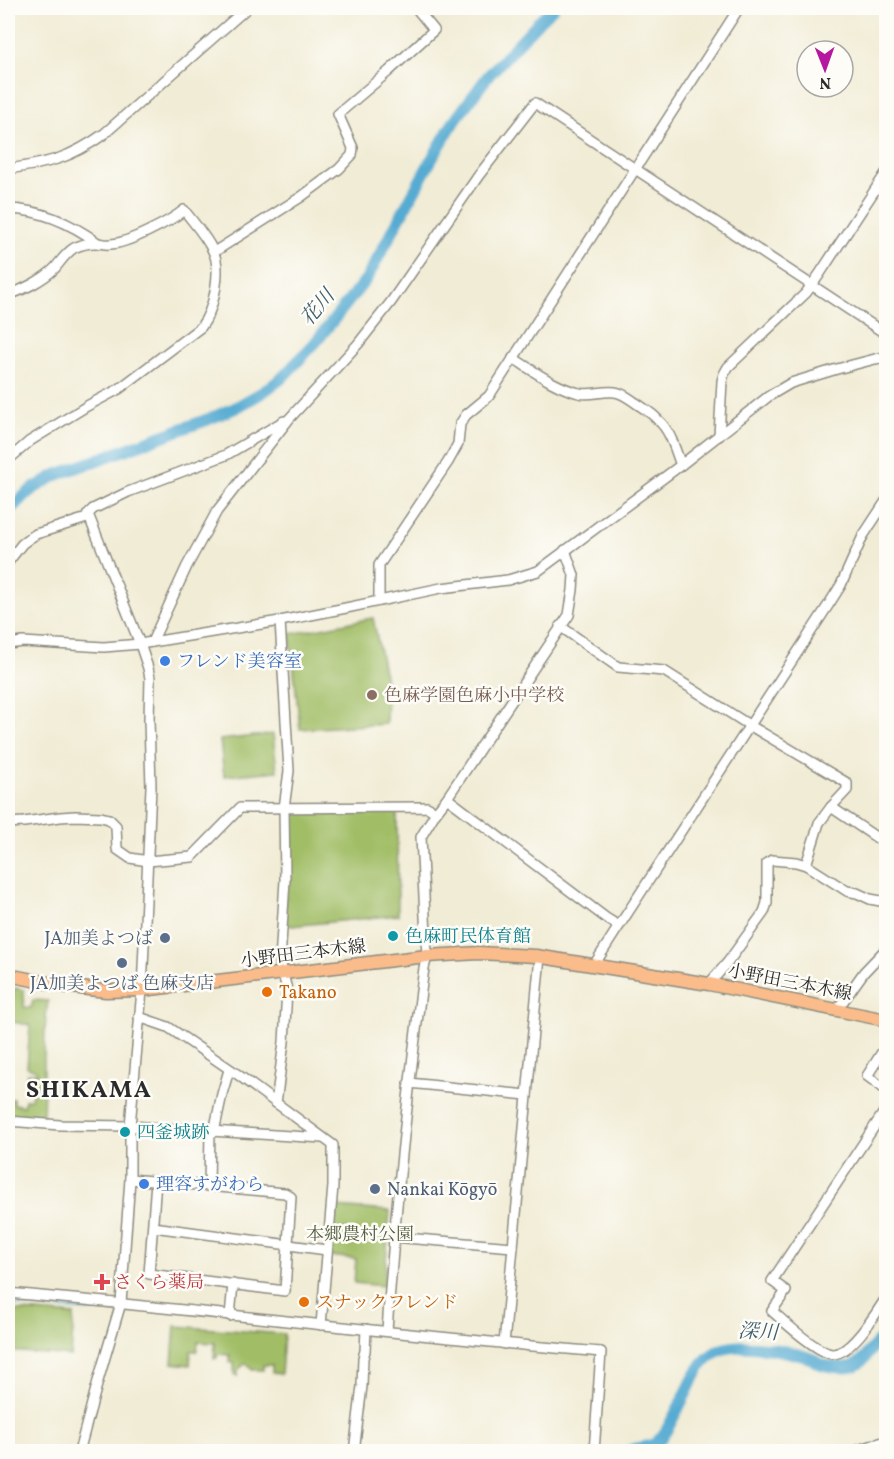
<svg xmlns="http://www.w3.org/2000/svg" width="894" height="1459" font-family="Vollkorn,'Noto Serif JP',serif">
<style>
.green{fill:#a1be66;stroke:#667448;stroke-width:1.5}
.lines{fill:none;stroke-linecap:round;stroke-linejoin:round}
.stream{stroke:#56abd2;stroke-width:2}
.river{stroke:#56abd2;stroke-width:12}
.minor-casing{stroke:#8e8c80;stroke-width:12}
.major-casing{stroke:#8e8c80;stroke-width:15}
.minor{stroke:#fff;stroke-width:9}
.major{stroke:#f9bc8a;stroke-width:12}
.shop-dot{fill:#3f7fe0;stroke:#fdfcf7;stroke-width:2}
.education-dot{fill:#8d6e63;stroke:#fdfcf7;stroke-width:2}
.culture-dot{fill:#0f9aa8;stroke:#fdfcf7;stroke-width:2}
.service-dot{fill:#5c6f8a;stroke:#fdfcf7;stroke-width:2}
.food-dot{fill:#e8710a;stroke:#fdfcf7;stroke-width:2}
.health-dot{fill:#e0444e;stroke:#fdfcf7;stroke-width:2}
.labels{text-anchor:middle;stroke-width:5;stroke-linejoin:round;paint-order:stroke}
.shop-label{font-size:18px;fill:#366cbe;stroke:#fdfcf7;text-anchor:start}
.education-label{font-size:18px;fill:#785e54;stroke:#fdfcf7;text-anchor:start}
.culture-label{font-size:18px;fill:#0d838f;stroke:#fdfcf7;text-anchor:start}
.service-label{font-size:18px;fill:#4e5e75;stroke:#fdfcf7;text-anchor:end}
.street-label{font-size:18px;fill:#2b2b2b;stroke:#fdfcf7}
.food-label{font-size:18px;fill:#c56008;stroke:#fdfcf7;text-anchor:start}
.park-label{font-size:18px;fill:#545e40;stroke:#fdfcf7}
.health-label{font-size:18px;fill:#be3a42;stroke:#fdfcf7;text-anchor:start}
.water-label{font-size:20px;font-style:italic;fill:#3c5e6e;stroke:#fdfcf7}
.district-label{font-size:24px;font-weight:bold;letter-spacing:1.5px;fill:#2b2b2b;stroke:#fdfcf7}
</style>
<rect width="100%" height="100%" fill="#fdfcf7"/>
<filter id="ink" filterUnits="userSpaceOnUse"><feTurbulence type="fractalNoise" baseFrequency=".0167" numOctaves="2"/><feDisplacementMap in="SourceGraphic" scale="12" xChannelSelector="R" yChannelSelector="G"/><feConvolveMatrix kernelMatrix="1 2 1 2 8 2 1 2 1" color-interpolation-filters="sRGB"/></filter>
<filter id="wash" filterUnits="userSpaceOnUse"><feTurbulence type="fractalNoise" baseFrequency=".008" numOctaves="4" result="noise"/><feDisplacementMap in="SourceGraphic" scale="24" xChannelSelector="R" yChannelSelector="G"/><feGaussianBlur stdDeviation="1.35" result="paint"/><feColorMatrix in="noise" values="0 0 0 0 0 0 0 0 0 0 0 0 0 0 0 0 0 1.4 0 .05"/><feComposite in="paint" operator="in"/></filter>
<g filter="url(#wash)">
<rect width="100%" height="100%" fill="#f1ecd5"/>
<g class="green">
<path d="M373,618L387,686L386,724L300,729L290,634Z"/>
<path d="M273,734L277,771L224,776L220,740Z"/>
<path d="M293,812H397L398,915L292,926L284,923L290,817Z"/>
<path d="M15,988L24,990V1007L31,1008L33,1000L48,1001C42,1040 45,1078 43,1117H8V1099H13L14,1104L23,1106L25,1100L31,1099L34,1079L27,1076V1073H37L36,1070L27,1067L30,1025L8,1021V1004Z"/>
<path d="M334,1207L390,1211L384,1286L354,1283L356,1259L330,1256Z"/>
<path d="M8,1310L74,1315L71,1356L8,1351Z"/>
<path d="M175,1326L284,1334L281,1374L272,1373V1365H263V1370H252L246,1363L238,1370V1376L234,1375V1362H230V1355L217,1354V1358H214L215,1343L198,1342L197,1351H191L190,1365L172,1363Z"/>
</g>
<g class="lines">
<path class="stream" d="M8,1304L95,1311"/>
<g class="river">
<path d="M8,511L31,490L56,475L209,419L235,408L263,392L281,379L315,343L367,278L429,164L453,123L488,76L541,19L553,8"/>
<path d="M628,1452C637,1445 649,1450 657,1442C664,1436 668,1428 672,1420C678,1408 685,1396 691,1383C698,1369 705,1357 720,1350C742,1341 788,1351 810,1358C818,1361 811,1359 818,1363C828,1367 849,1370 858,1364C863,1361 867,1355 870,1351C875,1345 881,1339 886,1335"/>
</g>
</g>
</g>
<g filter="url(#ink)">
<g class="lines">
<defs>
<g id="minor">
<path d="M8,169C49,163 69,159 104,134L247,8"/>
<path d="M8,209C41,210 71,223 98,243"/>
<path d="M214,252L301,197L339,169L352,155L353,148L338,114L389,71L434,30L416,8"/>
<path d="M8,295C23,290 43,280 55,268C61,261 66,253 74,248C80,245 90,243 96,243C101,243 106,245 110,244C127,244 171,221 184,210C193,222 205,235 212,249C223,268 214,310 201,327L119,389L87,406L30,441L8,460"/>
<path d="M513,358C534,371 554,387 579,393C591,396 603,390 615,392C623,393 630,399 636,403C643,408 652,413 658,420C671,431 675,450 681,465"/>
<path d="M719,436L722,381L724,374L728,367L806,293L819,275L886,173"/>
<path d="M8,562L22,544L30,538L36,534L87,518L88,514L93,509L128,492L226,455L284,421"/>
<path d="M379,601V565L448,462L458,444L460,424L466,415L489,396L739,8"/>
<path d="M560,626L618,667L664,671L749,725L847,783V790L831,807L819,823L806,865"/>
<path d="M152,642L187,566L217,511L289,419L358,344L391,302L479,175L535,103L886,334"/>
<path d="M8,644L23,642L104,647L140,644L280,621L346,608L441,588L508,580L538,571L681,465L769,396L791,383L837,369L875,359L886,357"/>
<path d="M447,798L606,918L619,926"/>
<path d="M831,807L886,844"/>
<path d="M8,823L24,822L60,817L75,816L101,817L109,819L116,826L117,849L130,858L148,861L192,857L240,808L427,807L436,812"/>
<path d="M594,965L619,926L829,604L841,585L863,536L886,501"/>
<path d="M709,984L728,962L764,912L767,903V863L772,860L796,862L806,865L847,891L857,893L870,899L886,902"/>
<path d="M837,1010L864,972L886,949"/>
<path d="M139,1017L168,1027L237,1074L333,1145V1186L321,1325"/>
<path d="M886,1046L867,1076L886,1090"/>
<path d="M409,1083L527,1095"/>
<path d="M276,1103L284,1042L287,990L280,961L285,880L284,808L289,771L280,621"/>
<path d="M886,1109L772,1281L786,1291L772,1311C783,1321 818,1353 832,1354C851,1355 877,1312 886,1298"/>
<path d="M8,1121L60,1125L130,1126L323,1138"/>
<path d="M214,1132L222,1094L229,1070"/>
<path d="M130,1179L285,1193L291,1197L285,1291L149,1274L156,1181"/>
<path d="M209,1186L210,1131"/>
<path d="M153,1227L327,1250"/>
<path d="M393,1237L513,1247"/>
<path d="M8,1293C205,1310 403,1336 601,1352L594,1452"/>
<path d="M230,1316L233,1284"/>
<path d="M387,1331C395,1210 408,1089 424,968L427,956L421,837L436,812L447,798L569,615L573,590L574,575L565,550"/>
<path d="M504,1344L540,956"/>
<path d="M79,1452L98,1381L121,1303L130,1179V1126L142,990L151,787L149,720L150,678L148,668L140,644L88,514"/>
<path d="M354,1452L362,1386L363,1358L365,1351L366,1329"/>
<path d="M852,1452L886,1441"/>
</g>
<path id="major" d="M8,975L63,986L106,991L142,990L427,956L479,953L536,956L709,984L886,1020"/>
</defs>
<use href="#minor" class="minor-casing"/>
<use href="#major" class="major-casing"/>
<use href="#minor" class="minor"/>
<use href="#major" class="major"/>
</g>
</g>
<g class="shop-dot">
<circle cx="165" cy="661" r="6"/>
<circle cx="144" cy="1184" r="6"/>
</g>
<circle class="education-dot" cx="372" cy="695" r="6"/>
<g class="culture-dot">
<circle cx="393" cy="936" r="6"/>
<circle cx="125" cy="1132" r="6"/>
</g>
<g class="service-dot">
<circle cx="165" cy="938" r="6"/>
<circle cx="122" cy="963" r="6"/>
<circle cx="375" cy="1189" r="6"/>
</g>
<g class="food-dot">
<circle cx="267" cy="992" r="6"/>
<circle cx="304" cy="1302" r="6"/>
</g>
<path class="health-dot" d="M99 1273h6v6h6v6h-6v6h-6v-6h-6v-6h6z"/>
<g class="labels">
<g class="shop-label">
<text x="177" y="667">フレンド美容室</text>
<text x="156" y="1190">理容すがわら</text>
</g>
<g class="education-label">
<text x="384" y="701">色麻学園色麻小中学校</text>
</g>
<g class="culture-label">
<text x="405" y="942">色麻町民体育館</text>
<text x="137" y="1138">四釜城跡</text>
</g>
<g class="service-label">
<text x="153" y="944">JA加美よつば</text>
<text x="122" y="989" text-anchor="middle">JA加美よつば 色麻支店</text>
<text x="387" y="1195" text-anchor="start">Nankai Kōgyō</text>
</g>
<g class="street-label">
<text transform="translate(303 953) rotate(-7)" y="6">小野田三本木線</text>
<text transform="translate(790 982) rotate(11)" y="6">小野田三本木線</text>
</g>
<g class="food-label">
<text x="279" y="998">Takano</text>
<text x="316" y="1308">スナックフレンド</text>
</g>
<g class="park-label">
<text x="360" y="1240">本郷農村公園</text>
</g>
<g class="health-label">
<text x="114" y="1288">さくら薬局</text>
</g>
<g class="water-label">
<text transform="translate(317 307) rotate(-50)" y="7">花川</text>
<text transform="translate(758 1331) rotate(3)" y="7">深川</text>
</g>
<g class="district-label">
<text x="89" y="1097">SHIKAMA</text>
</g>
</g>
<rect width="894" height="1459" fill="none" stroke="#fdfcf7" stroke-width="30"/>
<g transform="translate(825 69) rotate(179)"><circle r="28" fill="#fdfcf7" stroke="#a9a8a5" stroke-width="1.5"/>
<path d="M0-4.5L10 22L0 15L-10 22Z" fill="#b5179e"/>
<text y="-9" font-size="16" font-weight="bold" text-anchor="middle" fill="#2b2b2b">N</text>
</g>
</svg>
